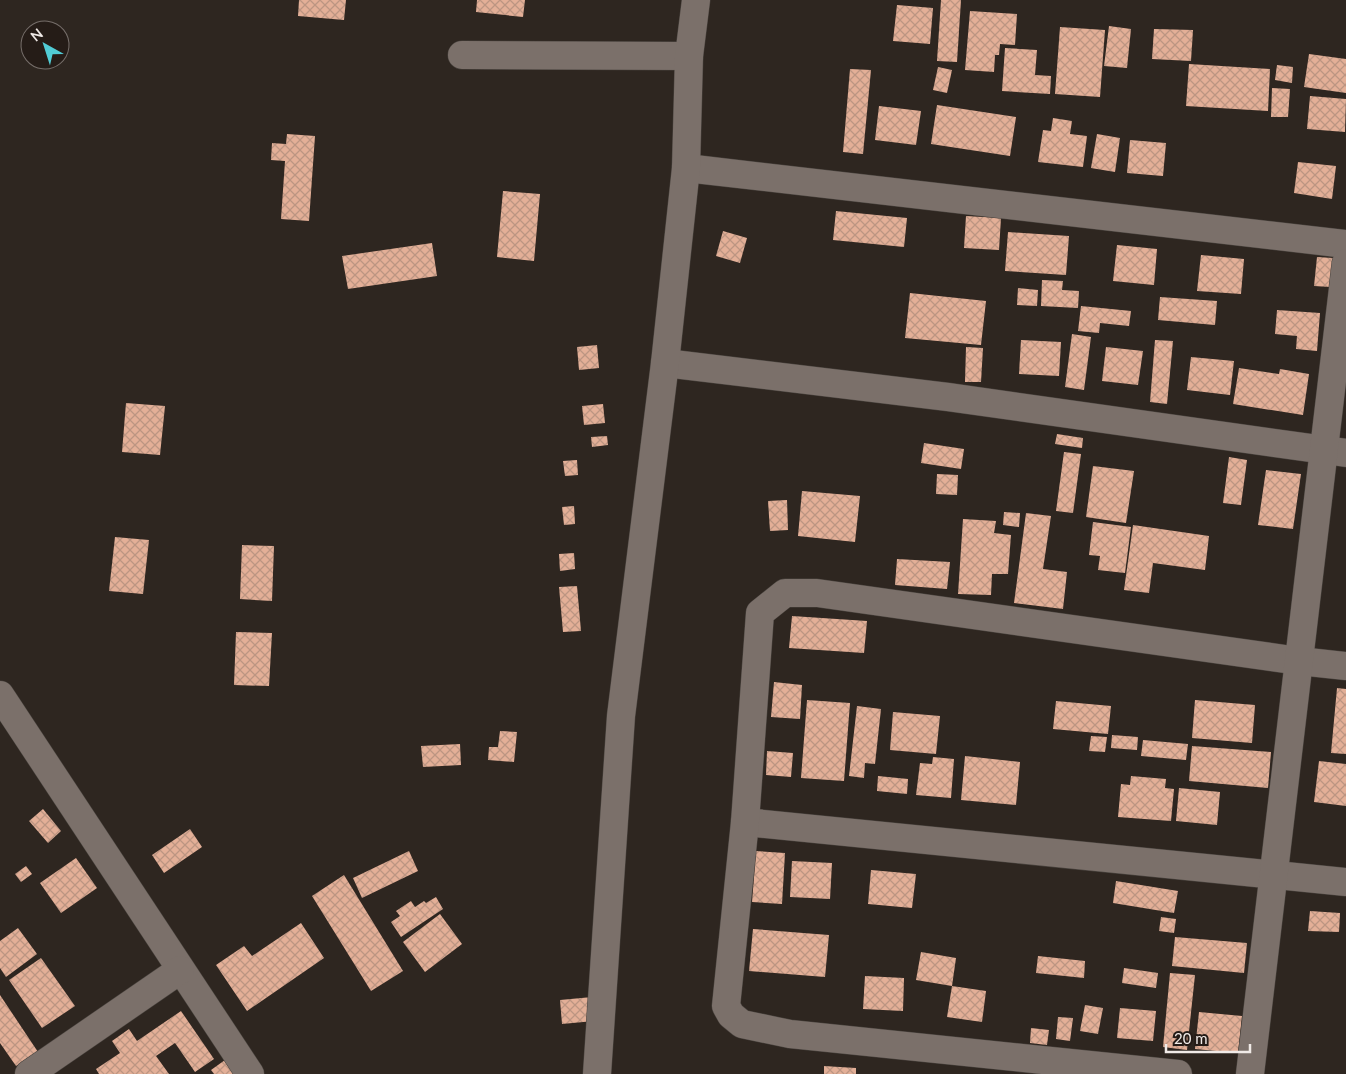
<svg xmlns="http://www.w3.org/2000/svg" width="1346" height="1074" font-family="Lato,sans-serif">
<style>
.building{fill:url(#building-cross-hatch)}
.lines{fill:none;stroke-linecap:round;stroke-linejoin:round}
.minor-casing{stroke:#4a443f;stroke-width:29}
.minor{stroke:#7b706a;stroke-width:28}
</style>
<defs>
<pattern id="building-cross-hatch" width="8" height="8" patternUnits="userSpaceOnUse" patternTransform="scale(1.25)"><rect width="8" height="8" fill="#e3af97"/><path d="M0 0l8 8M0 8l8-8" fill="none" stroke="#bc9582"/></pattern>
</defs>
<rect width="100%" height="100%" fill="#2e2620"/>
<g class="building">
<path d="M299,0H346L344,20L298,16Z"/>
<path d="M477,0H525L523,17L476,12Z"/>
<path d="M941,0H961L957,62L937,61Z"/>
<path d="M897,5L933,8L930,44L893,41Z"/>
<path d="M970,11L1017,14L1015,45L1000,44L999,55H995L994,72L965,70Z"/>
<path d="M1109,26L1131,29L1127,68L1104,66Z"/>
<path d="M1060,27L1105,30L1100,97L1055,94Z"/>
<path d="M1154,29L1193,30L1191,61L1152,59Z"/>
<path d="M1005,48L1037,50L1035,75L1051,76L1050,94L1002,91Z"/>
<path d="M1309,54L1346,59V93L1304,87Z"/>
<path d="M1189,64L1270,69L1268,111L1186,106Z"/>
<path d="M1277,65L1293,67L1292,83L1275,80Z"/>
<path d="M938,67L952,70L947,93L933,90Z"/>
<path d="M850,69L871,70L863,154L843,152Z"/>
<path d="M1272,88L1290,89L1288,117H1271Z"/>
<path d="M1310,96L1346,99L1345,132L1307,129Z"/>
<path d="M937,105L1016,117L1010,156L931,144Z"/>
<path d="M879,106L921,111L916,145L875,140Z"/>
<path d="M1053,118L1072,121L1070,134L1087,136L1083,167L1038,162L1043,130L1051,131Z"/>
<path d="M287,134L315,136L309,221L281,219L285,161L271,160L272,143L286,144Z"/>
<path d="M1097,134L1120,138L1115,172L1091,168Z"/>
<path d="M1130,140L1166,143L1163,176L1127,173Z"/>
<path d="M1298,162L1336,166L1332,199L1294,193Z"/>
<path d="M503,191L540,194L534,261L497,257Z"/>
<path d="M836,211L907,218L904,247L833,240Z"/>
<path d="M966,216L1001,218L999,250L964,248Z"/>
<path d="M723,231L747,238L740,263L716,256Z"/>
<path d="M1008,232L1069,236L1066,275L1005,271Z"/>
<path d="M432,243L437,276L348,289L342,256Z"/>
<path d="M1117,245L1157,249L1154,285L1113,281Z"/>
<path d="M1201,255L1244,259L1241,294L1197,291Z"/>
<path d="M1317,257L1333,258L1330,287L1314,286Z"/>
<path d="M1042,280L1063,281L1062,290L1079,291L1078,308L1041,306Z"/>
<path d="M1018,288L1038,290L1037,306L1017,305Z"/>
<path d="M910,293L986,301L981,345L905,338Z"/>
<path d="M1160,297L1217,301L1215,325L1158,320Z"/>
<path d="M1081,306L1131,311L1129,326L1100,323L1099,333L1078,331Z"/>
<path d="M1277,310L1320,313L1317,351L1296,349L1297,336L1275,334Z"/>
<path d="M1072,334L1091,337L1084,390L1065,387Z"/>
<path d="M1021,340L1061,342L1059,376L1019,374Z"/>
<path d="M1155,340L1173,341L1167,404L1150,402Z"/>
<path d="M597,345L599,368L579,370L577,347Z"/>
<path d="M966,347L983,348L981,382H965Z"/>
<path d="M1106,347L1143,351L1138,385L1102,381Z"/>
<path d="M1191,357L1234,361L1230,395L1187,390Z"/>
<path d="M1239,368L1279,374L1280,369L1309,374L1303,415L1233,404Z"/>
<path d="M126,403L165,406L160,455L122,452Z"/>
<path d="M603,404L605,423L584,425L582,406Z"/>
<path d="M1057,434L1083,438L1082,448L1055,444Z"/>
<path d="M607,436L608,445L592,447L591,437Z"/>
<path d="M924,443L964,449L961,469L921,463Z"/>
<path d="M1064,452L1081,454L1073,513L1056,511Z"/>
<path d="M1229,457L1247,460L1241,505L1223,503Z"/>
<path d="M577,460L578,475L565,476L563,461Z"/>
<path d="M1093,466L1134,471L1126,523L1086,517Z"/>
<path d="M1266,470L1301,474L1293,529L1258,525Z"/>
<path d="M937,474L958,475L957,495L936,494Z"/>
<path d="M802,491L860,496L855,542L798,536Z"/>
<path d="M787,500L788,530L770,531L768,501Z"/>
<path d="M574,506L575,524L564,525L562,507Z"/>
<path d="M1004,512L1020,513L1019,527L1003,525Z"/>
<path d="M1026,513L1051,516L1043,569L1067,572L1063,609L1014,603Z"/>
<path d="M963,519L996,521L994,533L1011,535L1008,574H992L991,595L958,594Z"/>
<path d="M1093,522L1131,527L1125,573L1098,570L1100,556L1089,555Z"/>
<path d="M1133,525L1209,536L1205,570L1153,563L1149,593L1124,590Z"/>
<path d="M115,537L149,540L143,594L109,591Z"/>
<path d="M242,545L274,546L272,601L240,599Z"/>
<path d="M574,553L575,569L560,571L559,554Z"/>
<path d="M897,559L950,562L947,589L895,585Z"/>
<path d="M577,586L581,631L563,632L559,587Z"/>
<path d="M792,616L867,621L864,653L789,648Z"/>
<path d="M236,632L272,633L269,686L234,685Z"/>
<path d="M774,682L802,685L800,719L771,717Z"/>
<path d="M1337,688L1346,689V754L1331,753Z"/>
<path d="M807,700L850,703L844,781L801,778Z"/>
<path d="M1195,700L1255,705L1252,743L1192,738Z"/>
<path d="M1056,701L1111,706L1108,734L1053,729Z"/>
<path d="M857,706L881,709L875,764L865,763L864,778L849,776Z"/>
<path d="M893,712L940,716L936,754L890,750Z"/>
<path d="M500,731L517,732L514,762L488,760L489,747H498Z"/>
<path d="M1112,735L1138,737L1137,750L1111,748Z"/>
<path d="M1091,736L1107,737L1105,752L1089,751Z"/>
<path d="M1143,740L1188,744L1186,760L1141,756Z"/>
<path d="M460,744L461,765L423,767L421,746Z"/>
<path d="M1192,746L1271,752L1268,788L1189,781Z"/>
<path d="M767,751L793,753L791,777L766,775Z"/>
<path d="M965,756L1020,762L1016,805L961,800Z"/>
<path d="M933,757L954,759L951,798L916,795L920,763L932,764Z"/>
<path d="M1319,761L1346,764V806L1314,802Z"/>
<path d="M878,776L908,779L907,794L877,791Z"/>
<path d="M1131,776L1166,779L1165,788L1174,789L1171,821L1118,817L1121,784L1130,785Z"/>
<path d="M1179,788L1220,792L1217,825L1176,821Z"/>
<path d="M43,809L61,831L48,843L29,821Z"/>
<path d="M190,829L202,847L164,873L152,855Z"/>
<path d="M409,851L418,871L362,898L353,878Z"/>
<path d="M756,851L785,853L782,904L752,902Z"/>
<path d="M76,858L97,888L61,913L40,883Z"/>
<path d="M792,861L832,863L830,899L790,897Z"/>
<path d="M26,866L32,874L21,882L15,874Z"/>
<path d="M871,870L916,874L912,908L868,904Z"/>
<path d="M344,875L403,971L371,991L312,896Z"/>
<path d="M1116,881L1178,891L1174,913L1113,903Z"/>
<path d="M436,897L443,909L401,937L391,922L400,916L396,911L411,901L415,907L424,901L426,903Z"/>
<path d="M1310,911L1340,913L1339,932L1308,931Z"/>
<path d="M440,914L462,944L425,972L403,942Z"/>
<path d="M1161,917L1176,919L1174,933L1159,931Z"/>
<path d="M301,923L324,958L247,1011L216,965L244,946L252,956Z"/>
<path d="M18,928L37,954L6,977L0,968V941Z"/>
<path d="M753,929L829,935L825,977L749,971Z"/>
<path d="M1175,937L1247,943L1244,973L1172,966Z"/>
<path d="M921,952L956,958L952,986L916,980Z"/>
<path d="M1038,956L1085,961L1084,978L1036,973Z"/>
<path d="M41,958L75,1006L42,1028L9,980Z"/>
<path d="M1124,968L1158,973L1156,988L1122,983Z"/>
<path d="M1170,973L1195,975L1187,1050L1163,1047Z"/>
<path d="M865,976L904,978L903,1011L863,1009Z"/>
<path d="M952,986L986,991L982,1022L947,1017Z"/>
<path d="M0,995L38,1052L16,1066L0,1043Z"/>
<path d="M592,997L594,1021L562,1024L560,1000Z"/>
<path d="M1085,1005L1103,1008L1098,1034L1080,1031Z"/>
<path d="M1120,1008L1156,1011L1153,1041L1117,1038Z"/>
<path d="M181,1011L214,1059L195,1072L175,1043L156,1056L169,1074H99L96,1069L120,1053L112,1041L129,1029L137,1041Z"/>
<path d="M1199,1012L1242,1016L1238,1053L1195,1049Z"/>
<path d="M1058,1017L1073,1018L1070,1041L1056,1039Z"/>
<path d="M1031,1028L1049,1030L1047,1045L1030,1043Z"/>
<path d="M225,1060L236,1074H214L211,1070Z"/>
<path d="M824,1066L856,1068V1074H824Z"/>
</g>
<g class="lines">
<defs>
<g id="minor">
<path d="M462,55L689,56"/>
<path d="M686,168L1346,244"/>
<path d="M665,363L948,397L1346,453"/>
<path d="M0,695L250,1074"/>
<path d="M745,822L1346,882"/>
<path d="M29,1074L180,970"/>
<path d="M597,1074L621,716L665,363L686,168L689,56L696,0"/>
<path d="M1178,1074L790,1034L742,1024L731,1015L726,1006L745,822L760,613L785,593H817L1299,661L1346,666"/>
<path d="M1250,1074L1346,263"/>
</g>
</defs>
<use href="#minor" class="minor-casing"/>
<use href="#minor" class="minor"/>
</g>
<g transform="translate(45 45) rotate(321)"><circle r="24" fill="#251c17" stroke="#766e6a"/>
<path d="M0-4L9 19L0 12L-9 19Z" fill="#51ccd5"/>
<text y="-8" font-size="14" font-weight="bold" text-anchor="middle" fill="#f0eae7">N</text>
</g>
<path d="M1166 1044v8h84v-8" fill="none" stroke="#f0eae7" stroke-width="2.5"/>
<text x="1174" y="1044" font-size="15" fill="#f0eae7" stroke="#251c17" stroke-width="4" paint-order="stroke">20 m</text>
</svg>
